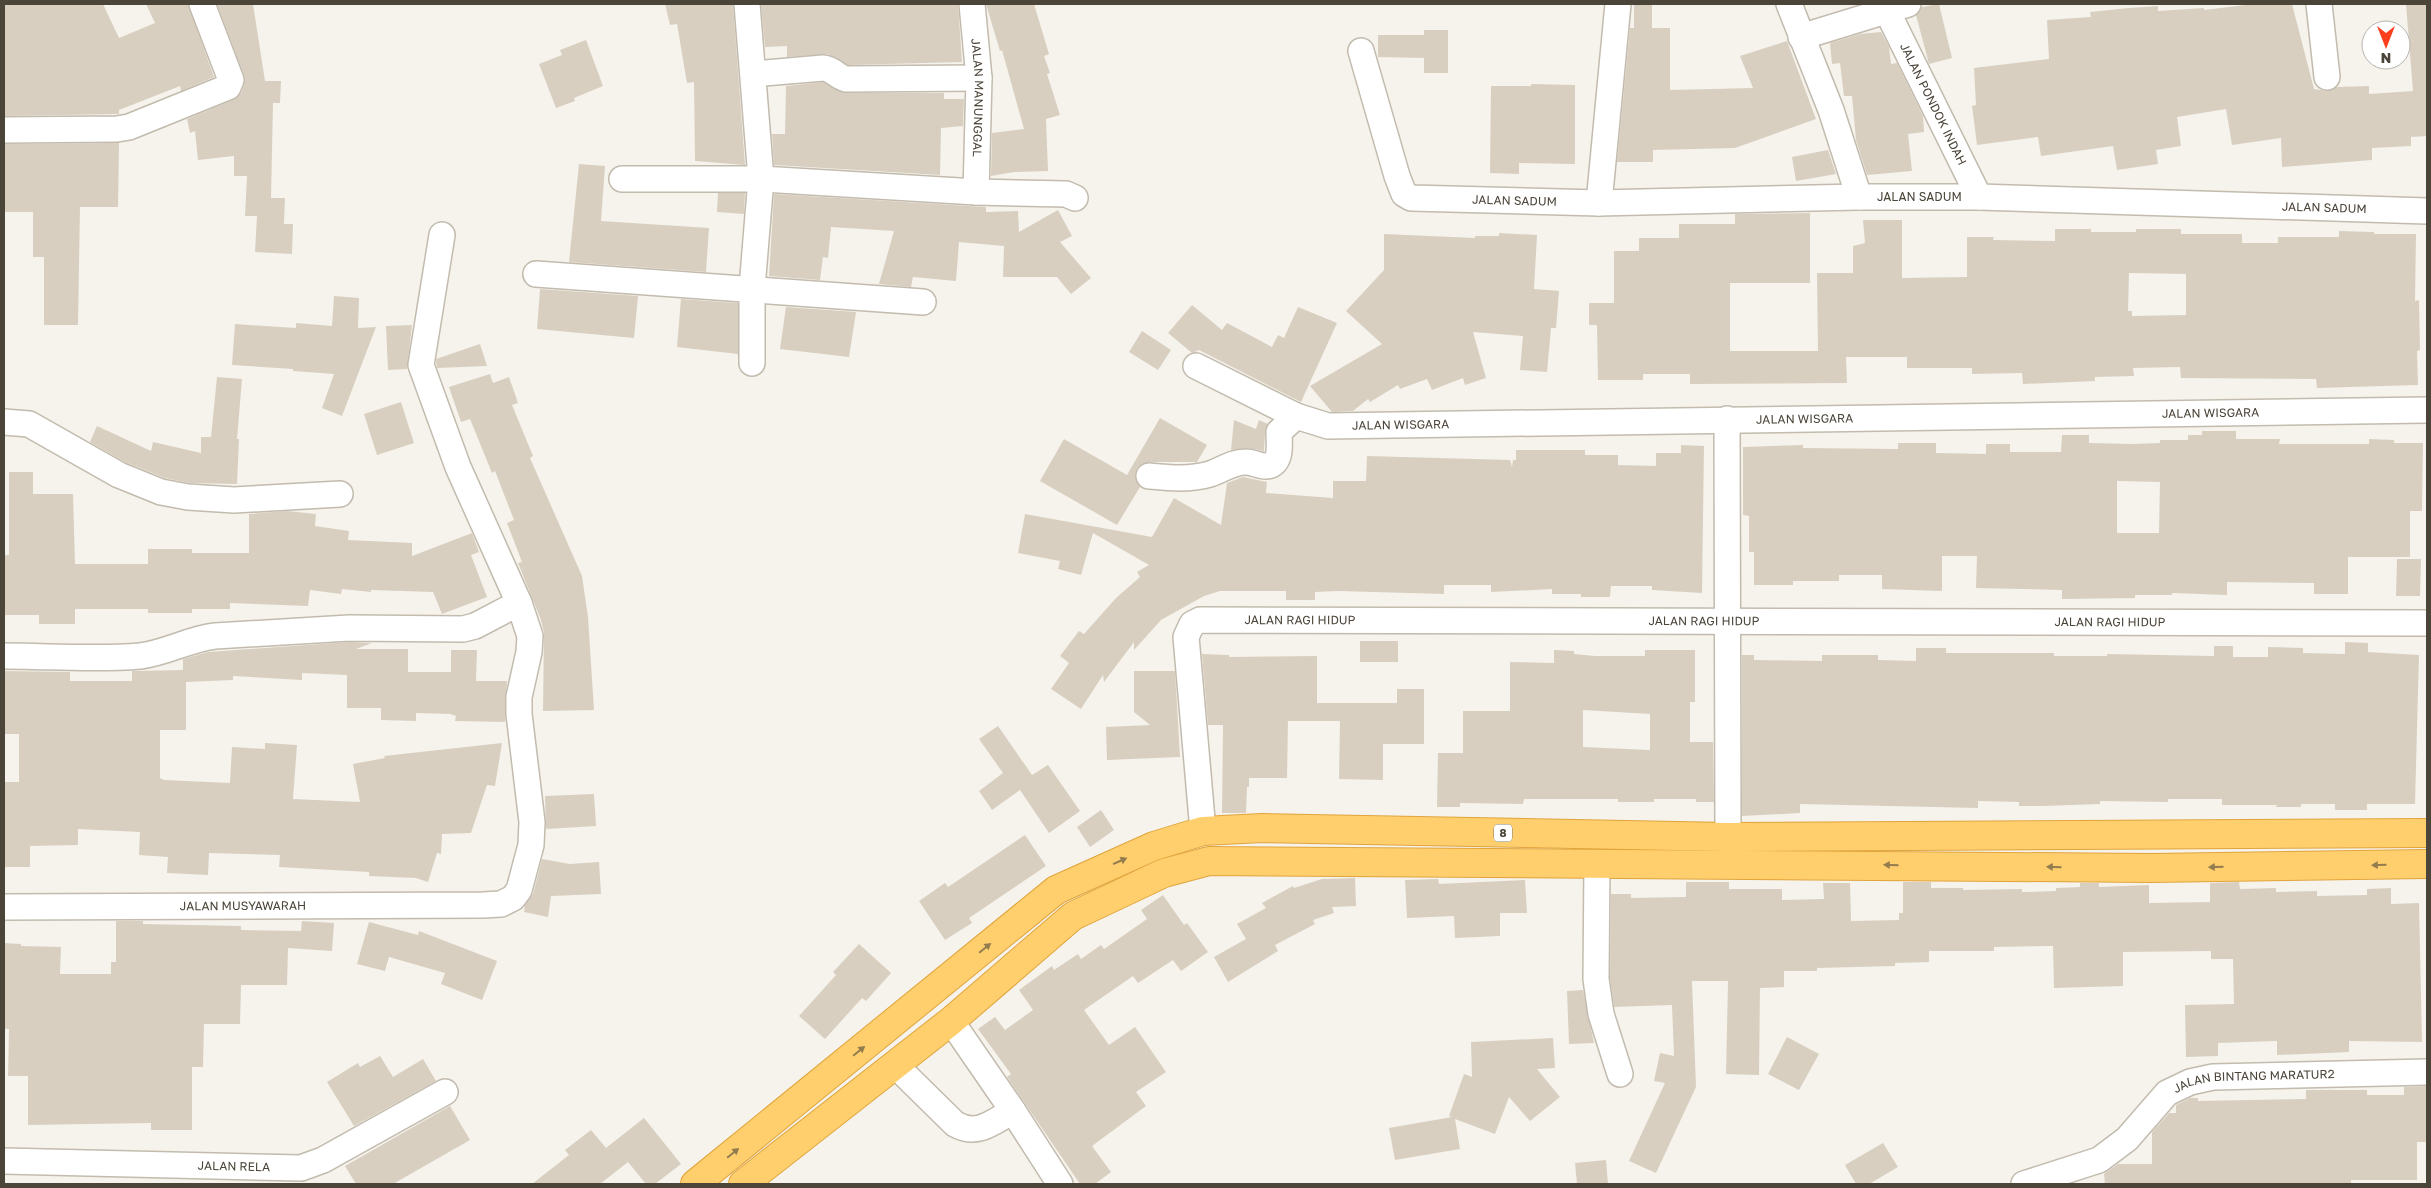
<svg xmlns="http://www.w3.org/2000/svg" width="2431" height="1188" font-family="'Golos Text',sans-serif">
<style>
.building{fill:#d8cfc1;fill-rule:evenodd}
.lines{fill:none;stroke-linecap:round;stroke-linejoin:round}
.minor-casing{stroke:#c2bbae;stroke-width:28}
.highway-casing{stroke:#e0a43c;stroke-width:30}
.minor{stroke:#fff;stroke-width:25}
.highway{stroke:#ffcf6e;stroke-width:28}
.oneway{fill:#937c4e}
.labels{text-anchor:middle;stroke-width:4.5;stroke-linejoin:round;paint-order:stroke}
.shield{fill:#fff;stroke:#817c74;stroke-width:1}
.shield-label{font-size:11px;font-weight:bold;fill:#4b4439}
.street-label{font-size:12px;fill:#4b4439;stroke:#fff}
</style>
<rect width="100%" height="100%" fill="#f6f3ec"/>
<g class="building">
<path d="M4,4H103L119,38L155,23L146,4H188L214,77L181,91L180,86L119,110V114L4,116Z"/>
<path d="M217,4H253L265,81H281L280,103H273L271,198H285L284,224H293L292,254L255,252L257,216H245L247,176H234V156L198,160L195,131L190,133L187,119L233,100L241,93L244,85V75Z"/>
<path d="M665,4H733L745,165L695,161L694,82L687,83L677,24L670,25Z"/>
<path d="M761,4H958L962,62L848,65L828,54L787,57V46L765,47Z"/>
<path d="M986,4H1034L1049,54L1044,56L1050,73L1047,74L1060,115L1046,119L1048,171L1014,172L991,176L992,133L1024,129L1002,50L1000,51Z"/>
<path d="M1634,4H1652V28H1670V90L1753,88L1740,56L1787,41L1816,119L1735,148L1653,150V162H1617L1630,28H1634Z"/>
<path d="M1939,4L1952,58L1929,64L1916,15L1922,7Z"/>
<path d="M2254,4H2292L2314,89L2328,91L2336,87L2369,86V94L2413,91L2406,4H2427V136L2411,137V146L2372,148V160L2282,167L2281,138L2232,145L2226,109L2177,117L2181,146L2156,150L2158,164L2117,170L2113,146L2041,156L2038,137L1977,145L1972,106L1976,105L1974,68L2049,59L2047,20L2091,17L2090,12L2129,8L2158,6V11L2204,8V10Z"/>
<path d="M1424,30H1448V73H1424V58L1378,57V35H1424Z"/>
<path d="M1881,32L1889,47L1891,64L1897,63L1923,116L1924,132L1908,134L1912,171L1867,175L1856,140L1852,96H1844L1840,63L1832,64L1830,43L1860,34Z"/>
<path d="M586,40L603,86L574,98L575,101L556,108L539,64L562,55L560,50Z"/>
<path d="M823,82L846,93H944V99H964L963,126L941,128L940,175L774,165L772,134H785L786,86Z"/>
<path d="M1531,84L1575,85V164L1519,163V174L1490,173L1491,86H1531Z"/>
<path d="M119,143L118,207H80L78,325H44V257H33V212H4V144Z"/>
<path d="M1828,150L1836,174L1796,181L1792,157Z"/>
<path d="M579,164L605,166L601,221L709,228L706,272L569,262Z"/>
<path d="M718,193H745L744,214L717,212Z"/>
<path d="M774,194L986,207V212L1018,211L1019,232L1058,210L1072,236L1060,242L1091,278L1071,294L1057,277H1003L1004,246L959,242L956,281L913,277L911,287L879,284L894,231L831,227L828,258L823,257L820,280L769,276Z"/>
<path d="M1810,213V283H1730V351H1818L1817,273H1853V246L1865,243L1863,220H1902V278L1967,277V237H1994L1993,240L2055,241V229H2091V232H2136V229H2181V234H2242V243H2278V237H2339V231L2374,232V234H2416L2415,301L2419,300L2420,350L2417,351L2418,385L2317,388L2316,379L2181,378L2180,367L2133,368L2134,376L2095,377V381L2023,384L2022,373L1972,374V368H1907V357H1846L1847,383L1690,384V374H1643V380H1598L1597,325H1589V303H1614V251H1639V238H1679V224H1735V214ZM2129,273L2186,274V315L2132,316V311H2128Z"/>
<path d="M1499,233L1537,235L1534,289L1559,291L1556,328H1551L1547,372L1520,370L1523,336L1473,332L1486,378L1465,385L1463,378L1432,390L1427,379L1400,389L1398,385L1370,402L1368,399L1353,411L1332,412L1310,386L1382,344L1346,311L1384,270V234L1475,238V236H1499Z"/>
<path d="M540,289L638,296L634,338L537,329Z"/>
<path d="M334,296L359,298L358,328L376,327L342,416L322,408L334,374L293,371V369L232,365L235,324L296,328V323L332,326Z"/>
<path d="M681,299L738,303V354L677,347Z"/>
<path d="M1192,305L1222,330L1227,323L1272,347L1278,335L1284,338L1298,307L1337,323L1301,402L1199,350L1192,353L1168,333Z"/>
<path d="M786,307L856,312L849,357L780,349Z"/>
<path d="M412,325L407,369L388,370L386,326Z"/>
<path d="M1142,331L1171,350L1158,370L1129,352Z"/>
<path d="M480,344L487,366L437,368L436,359Z"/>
<path d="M490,374L493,383L509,377L518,403L512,405L533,456L530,458L582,576L588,617L594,710L543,711L544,632L541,620L518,563L522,562L507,523L514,520L495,471L492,473L470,419L461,422L449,387Z"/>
<path d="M217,377L242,379L237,439H239L237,484L190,483L165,478L125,462L90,442L97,426L151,451L153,442L201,453V437H211Z"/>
<path d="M401,402L414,443L377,455L364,414Z"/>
<path d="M1160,418L1207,445L1197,462H1150L1138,467L1135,475L1140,487L1117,525L1040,481L1064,439L1127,475Z"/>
<path d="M1234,420L1256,429L1259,420L1268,424L1265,432L1264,451L1248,448L1231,450Z"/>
<path d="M2202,431H2236V439H2280L2279,444H2369V439L2394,440V443H2423L2422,511H2410V557H2348V594H2314V583L2227,582V595L2172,593V595H2135V598L2062,599V590L1976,588L1977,556H1942V591L1882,589V575H1839V581H1793V585H1754V552H1749V516L1743,515V447L1803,445V448L1898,449V443H1936V453L1986,454V444H2010V452H2061L2062,435H2089V443L2133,444L2160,443V440H2188V435H2202ZM2117,481L2160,482L2159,533H2117Z"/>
<path d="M1681,445L1704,446L1702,593L1652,590V586H1611L1610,597H1581V594H1552V589L1491,592V585H1444V594L1338,591L1315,592V600H1286V591H1220L1204,596L1161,620L1134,650V642L1104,682L1103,675L1081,709L1051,689L1069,663L1060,656L1079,631L1084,634L1116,598L1140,577L1137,572L1149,565L1093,533L1081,575L1058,569L1060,561L1018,553L1025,514L1152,537L1174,498L1221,525L1227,483L1243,477L1267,482L1266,493L1333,498V481H1366L1367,456L1510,460L1512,467L1513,460H1516V450H1585V455H1618V465L1656,466V453H1681Z"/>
<path d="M9,472H33V494H73L75,564H148V549H192V553H249V514L287,511L316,514L315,526L349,531L348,540L412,543V556L472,533L479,552L471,555L487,597L442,614L433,592L371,590V592L342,589L341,594L310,590L308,606L230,603V609H192V613H148V609H75V624H39V615H4V555H9Z"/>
<path d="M2397,559H2421L2420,596H2396Z"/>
<rect x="1360" y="641" width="38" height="21"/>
<path d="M349,642L372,643L356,649H408V672H451V650H477L476,681H507L505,722L455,721L456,716L450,714L416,713V721L381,720V708H347V675L302,673V680L233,676V680L186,682V730H160V778L164,780L230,783L232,747L265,749V743L297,745L293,799L360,802L353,764L385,758L384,756L502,743L495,786L487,785L471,833L442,834L441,854L437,853L428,882L416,878L369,876V872L279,867L280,855L209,853L208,875L167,873L168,857L139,855L140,832L78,829V845L30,846V867H4V782H19V734H4V671L70,672V681H132V671L183,670V659L208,652Z"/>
<path d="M2345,642L2368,643V652L2419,655L2415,804H2367V810H2335V804H2301V807H2276L2277,805H2222V799H2168V802L2100,801V804L2043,806H2019V802L1978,801V808L1800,804V813L1742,816V655H1754V660L1822,661V655H1878V660L1916,661V648H1946V653H2054V656H2107V654L2214,656V646H2233V657H2268V647L2303,648V653L2345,654Z"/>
<path d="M1554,650L1574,651V654L1595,656H1645V650H1695V702H1690V742H1713L1714,802H1696V799H1654V802H1618V799H1524L1523,804L1460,803V807H1437L1438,753H1463V711H1510V662L1554,663ZM1583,710L1650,714V750L1583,747Z"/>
<path d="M1202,654L1229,655V657L1317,656V703H1397V689H1424V744H1383V780L1339,779L1340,721H1288L1287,778H1249V787H1247L1246,813H1222L1223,725H1208Z"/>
<path d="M1134,671H1175L1180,757L1107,760L1106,727L1150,725L1134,712Z"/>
<path d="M998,726L1032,775L1048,765L1080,811L1049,833L1020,790L992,810L979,791L1003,773L979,739Z"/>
<path d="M594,794L596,826L546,829L545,796Z"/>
<path d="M1101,810L1114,830L1090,847L1077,827Z"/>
<path d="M1025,835L1046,866L969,918L972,923L945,940L919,901L945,883L948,887Z"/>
<path d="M542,859L570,864L599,862L601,894L551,896L548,917L524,912L525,905L533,894Z"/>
<path d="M1355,878L1356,906L1332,907L1334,913L1313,920L1315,924L1275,945L1278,951L1228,982L1214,957L1246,939L1237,924L1266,908L1262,903L1293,886L1294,888L1322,879Z"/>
<path d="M1438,879L1439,884L1525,880L1527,913H1500V936L1455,938L1454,916L1407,918L1405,880Z"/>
<path d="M1686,882H1729V889H1782V900L1824,899L1823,883H1850L1851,921L1899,920V913H1903V882H1931V888H1963V890L2022,889V892L2056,891V888L2080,887V883H2099V887L2149,885V903L2210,902V883L2239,882L2240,889L2276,888V892L2317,891V896L2367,895V889L2391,888V904L2419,903L2422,1042L2349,1041V1052L2277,1055V1041L2218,1043V1056L2186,1057L2185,1005L2234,1004L2233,959H2211V951L2123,952V986L2054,988L2053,946L1994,947V951H1929V962L1895,963V966L1817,968V971H1784V987L1760,988L1759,1075L1726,1074L1728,981H1692L1696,1087L1656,1173L1629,1161L1665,1083L1654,1081L1660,1053L1674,1056L1672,1005L1614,1007L1610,978L1611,894H1631V898L1686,897Z"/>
<path d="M1163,895L1184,925L1187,923L1208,952L1181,971L1173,960L1138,983L1133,976L1084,1010L1109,1045L1135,1027L1166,1072L1136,1092L1146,1106L1092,1146L1111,1172L1095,1184H1080L1007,1077L1011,1074L978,1029L995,1017L1005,1030L1033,1010L1019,990L1052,966L1054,970L1078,954L1081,959L1101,945L1104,949L1147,919L1141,910Z"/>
<path d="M116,921H143V924L241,926V930L301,931L302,921L334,923L332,951L288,948L287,985H241L240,1024H204L203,1067H192V1130H151V1123L28,1125V1076H8L9,1029H4V943L21,944V946L61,947L60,974H111V962H116Z"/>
<path d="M369,922L418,935L419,931L497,961L482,1000L441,984L445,973L389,957L385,971L357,964Z"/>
<path d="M859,944L891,973L866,1001L862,998L825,1039L799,1016L836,975L833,972Z"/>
<path d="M1583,990L1594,1043L1569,1044L1567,991Z"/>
<path d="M1787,1037L1819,1054L1799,1090L1768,1074Z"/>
<path d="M1553,1038L1555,1068L1537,1069L1560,1097L1530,1121L1509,1097L1495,1134L1455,1119L1460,1149L1395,1160L1389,1128L1452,1117L1449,1116L1464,1074L1472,1077L1471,1042Z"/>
<path d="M380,1056L393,1077L423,1059L436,1081L354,1126L327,1082L358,1063L360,1067Z"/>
<path d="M2427,1086V1142H2417V1180H2351V1184H2105L2104,1174L2118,1164H2152V1132L2169,1113H2176V1105L2190,1098H2198V1101L2306,1099V1090H2367V1095H2404V1087Z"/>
<path d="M450,1106L470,1140L393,1184H356L345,1166Z"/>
<path d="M644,1118L681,1164L655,1184H646L628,1162L600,1184H532L569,1155L565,1150L591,1130L606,1148Z"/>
<path d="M1883,1143L1898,1167L1869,1184H1856L1845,1165Z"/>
<path d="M1606,1160L1608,1184H1577L1575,1163Z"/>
</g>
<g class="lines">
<defs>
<g id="minor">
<path d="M747,4L761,179L752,288V363"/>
<path id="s1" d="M972,4L979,78L976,192"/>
<path d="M1789,4L1831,110L1859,197"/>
<path d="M2319,4L2327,77"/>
<path id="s2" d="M1887,11L1979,197"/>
<path d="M1801,37L1908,4"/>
<path id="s3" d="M1361,51L1397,176L1404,194L1411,198L1599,203L1859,197H1979L2427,211"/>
<path d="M753,74L823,68C832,68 837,77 846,79L979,78"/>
<path d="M4,130L117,129L129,127L228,87L231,80L202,4"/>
<path d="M622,179H761L976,192L1066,194L1075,198"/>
<path d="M1599,203L1618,4"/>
<path d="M536,274L923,302"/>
<path id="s4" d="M1196,366L1296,416L1328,426L2427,410"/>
<path d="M1727,419L1728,837"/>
<path d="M4,422L29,424L119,475L161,492L188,497L234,500L340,494"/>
<path d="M1149,476C1170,478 1189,480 1210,474C1222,470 1232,462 1246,462C1255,462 1267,471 1275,462C1281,455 1279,441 1279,432L1296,416"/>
<path d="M4,656C48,656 95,660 140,656C166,653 189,639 215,636L349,628L463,629L475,626L519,603"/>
<path id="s5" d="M1203,831L1186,637L1192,624L1200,620L2427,623"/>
<path d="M1597,863L1596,979L1601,1014L1620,1074"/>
<path id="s6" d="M4,907L483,905L501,904L513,898L519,890L531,845L532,822L519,714V697L529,652L530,636L519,603L458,467L421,365L442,235"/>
<path d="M951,1021L1013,1111L1060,1184"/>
<path d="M895,1065L955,1124C978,1137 992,1122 1013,1111"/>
<path id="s7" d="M4,1161L301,1168L323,1160L445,1092"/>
<path id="s8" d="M2024,1184L2099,1160L2127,1139L2167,1093L2190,1082L2213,1077L2427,1072"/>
</g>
<g id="highway">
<path d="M695,1184L1056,890L1154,846L1203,831L1262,828L1728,837L2427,833"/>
<path d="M743,1184L951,1021L1073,916L1164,873L1209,861L2151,868L2427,864"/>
</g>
</defs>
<use href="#minor" class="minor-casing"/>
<use href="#highway" class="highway-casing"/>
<use href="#minor" class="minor"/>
<use href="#highway" class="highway"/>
</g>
<defs><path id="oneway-solid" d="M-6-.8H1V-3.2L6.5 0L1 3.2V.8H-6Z" transform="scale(1.25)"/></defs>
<g class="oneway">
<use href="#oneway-solid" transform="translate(1120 861) rotate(-24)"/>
<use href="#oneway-solid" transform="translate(1891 865) rotate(-179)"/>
<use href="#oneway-solid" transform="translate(2379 865) rotate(179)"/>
<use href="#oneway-solid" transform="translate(2054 867) rotate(-179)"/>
<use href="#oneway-solid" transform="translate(2216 867) rotate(179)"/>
<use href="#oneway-solid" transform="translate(985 948) rotate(-39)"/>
<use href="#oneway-solid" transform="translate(859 1051) rotate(-39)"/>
<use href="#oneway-solid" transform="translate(733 1153) rotate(-39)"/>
</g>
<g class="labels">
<rect class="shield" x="1494" y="824.5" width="18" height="17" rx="4"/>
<g class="shield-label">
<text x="1503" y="837">8</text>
</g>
<g class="street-label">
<text dy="4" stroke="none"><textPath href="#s1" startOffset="94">JALAN MANUNGGAL</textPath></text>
<text dy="4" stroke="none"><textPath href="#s2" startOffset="104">JALAN PONDOK INDAH</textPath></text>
<text dy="4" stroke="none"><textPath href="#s3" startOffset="666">JALAN SADUM</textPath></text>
<text dy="4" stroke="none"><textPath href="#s3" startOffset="261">JALAN SADUM</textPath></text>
<text dy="4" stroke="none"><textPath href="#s3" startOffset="1071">JALAN SADUM</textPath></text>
<text dy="4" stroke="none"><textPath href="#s4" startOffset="1028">JALAN WISGARA</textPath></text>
<text dy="4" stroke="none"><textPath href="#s4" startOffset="622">JALAN WISGARA</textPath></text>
<text dy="4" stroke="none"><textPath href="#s4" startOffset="218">JALAN WISGARA</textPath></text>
<text dy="4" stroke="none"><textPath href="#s5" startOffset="318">JALAN RAGI HIDUP</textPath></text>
<text dy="4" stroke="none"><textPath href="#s5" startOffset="722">JALAN RAGI HIDUP</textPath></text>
<text dy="4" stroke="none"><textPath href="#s5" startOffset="1128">JALAN RAGI HIDUP</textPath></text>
<text dy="4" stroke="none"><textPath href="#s6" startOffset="239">JALAN MUSYAWARAH</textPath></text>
<text dy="4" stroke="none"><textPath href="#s8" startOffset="264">JALAN BINTANG MARATUR2</textPath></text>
<text dy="4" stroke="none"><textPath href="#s7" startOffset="230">JALAN RELA</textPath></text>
</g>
</g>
<rect width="2431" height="1188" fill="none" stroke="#4b4439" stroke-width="10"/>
<g transform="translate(2386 45) rotate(180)"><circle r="24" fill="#ffffff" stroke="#b7b4b0"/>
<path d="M0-4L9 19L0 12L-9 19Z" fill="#fc3f1d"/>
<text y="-8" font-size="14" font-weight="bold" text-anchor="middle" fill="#4b4439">N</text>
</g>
</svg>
